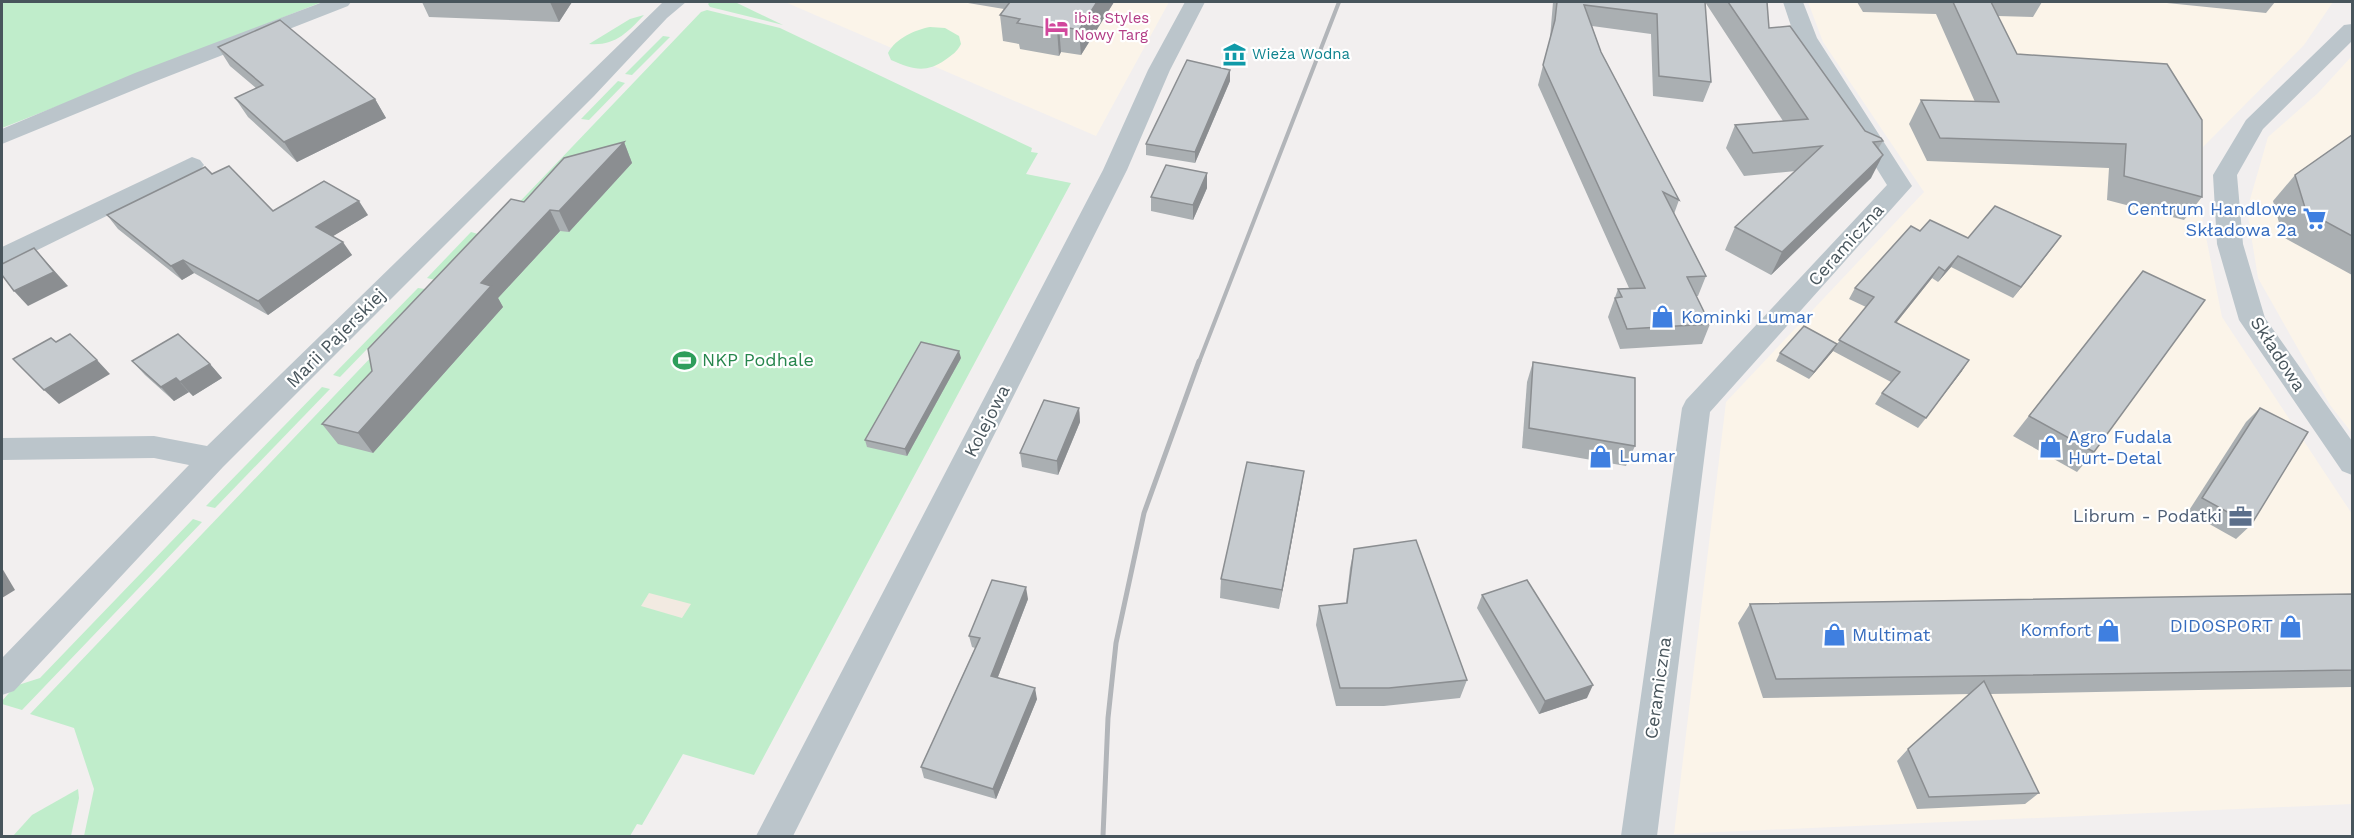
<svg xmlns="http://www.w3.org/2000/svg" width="2354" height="838" font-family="'Work Sans',sans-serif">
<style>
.commercial{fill:#fbf4e9}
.green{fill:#c0edcb}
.sand{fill:#f2eae1}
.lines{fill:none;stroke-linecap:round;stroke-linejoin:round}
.street{fill:#bbc5cb;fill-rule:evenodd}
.rail-far1{stroke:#b2b5b9;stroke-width:4}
.rail{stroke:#b2b5b9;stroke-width:5}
.wall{fill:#aaafb2}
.shaded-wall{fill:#8b8e91}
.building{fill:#c6cbcf;stroke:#8b8e91;stroke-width:1.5}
.labels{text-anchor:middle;stroke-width:4.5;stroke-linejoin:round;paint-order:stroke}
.far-hotel-label{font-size:15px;fill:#b23c85;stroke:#fff;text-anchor:start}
.far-culture-label{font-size:15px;fill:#0d838f;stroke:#fff;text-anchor:start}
.shop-label{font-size:18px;fill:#366cbe;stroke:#fff;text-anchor:start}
.street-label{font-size:18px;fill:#48555c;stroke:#fff}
.leisure-label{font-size:18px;fill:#27864d;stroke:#fff;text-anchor:start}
.service-label{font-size:18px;fill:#4e5e75;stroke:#fff;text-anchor:end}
</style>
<rect width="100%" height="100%" fill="#f2efef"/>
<g class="commercial">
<path d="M785,2H1169L1096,136Z"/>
<path d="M1808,2H2333L2304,45L2203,147L2200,207L2222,317L2352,514V804L1674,834L1726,402L1924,192L1823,42Z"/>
<path d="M2352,56V433L2330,405L2258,278L2247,210L2268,137L2318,93Z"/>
</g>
<g class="green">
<path d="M2,2H322L2,128Z"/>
<path d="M710,2H735L783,25L710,7L708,4Z"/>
<path d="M707,10L780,28L1032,148L1031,152L1038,153L1026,174L1071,183L754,775L683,754L642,825L637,824L630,836H84L94,789L74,728L30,714L701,12Z"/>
<path d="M644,15C627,33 615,46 589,44L630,19Z"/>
<path d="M930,27L945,28L959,36L961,44C957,52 952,55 945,60C925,74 912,69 891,60L888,53C896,38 915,30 930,27Z"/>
<path d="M663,36L670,37L632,75L625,74Z"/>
<path d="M618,81L625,83L589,120L581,119Z"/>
<path d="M471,232L478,234L435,280L427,278Z"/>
<path d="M418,288L425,289L340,377L333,375Z"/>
<path d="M322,387L330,389L215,508L206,506Z"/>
<path d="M193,519L202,522L22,710L2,704V701L15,686L40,678Z"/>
<path d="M78,789L79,798L71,836H13L32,815Z"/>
</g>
<path class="sand" d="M649,593L691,604L682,618L641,606Z"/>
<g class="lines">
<g class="street">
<path d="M323,2H351L348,6L151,83L2,144V129L135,73Z"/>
<path d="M663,2H686L667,18L594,96L223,467L14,691L2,695V658L189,465L154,458L2,460V438L154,436L207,446Z"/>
<path d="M1185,2H1205L1170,70L1127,170L793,836H756L1103,170L1148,70Z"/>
<path d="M1783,2H1803L1817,38L1912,186L1710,412L1657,836H1621L1682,408L1686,400L1887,185L1795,38Z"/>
<path d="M2352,24V41L2263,129L2237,175L2243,244L2265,318L2352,441V475L2342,471L2239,320L2217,244L2213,175L2246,120L2344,25Z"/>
<path d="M192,157L200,160L204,165L200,170L11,263L2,266V247Z"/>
</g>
<path class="rail-far1" d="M1199,362L1339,2"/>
<path class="rail" d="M1103,836L1108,718L1116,643L1144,513L1199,361"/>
</g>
<g class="wall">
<path d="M422,2H572L559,22L429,17Z"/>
<path d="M962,2H1114L1081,55L1061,52L1059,56L1020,49L1019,44L1003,41L1000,15L1004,9Z"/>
<path d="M1553,2H1705L1711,82L1703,102L1653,96L1651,34L1592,26L1601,52L1679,200L1674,214L1706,276L1698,296H1696L1710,324L1702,344L1620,349L1608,317L1618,289L1629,288L1538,85L1550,38Z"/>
<path d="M1705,2H1767L1769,28L1865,131L1883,141L1878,149L1871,178L1771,275L1725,250L1735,227L1796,171L1744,176L1726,148L1735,125L1783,121Z"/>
<path d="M1857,2H2042L2033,17L1998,16L2017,54L2202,197L2184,220L2107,200L2109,168L1927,161L1909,124L1921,100L1975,102L1936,14L1863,12Z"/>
<path d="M2157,2H2275L2266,13Z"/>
<path d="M218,47L375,99L386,118L297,162L248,117L235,98L256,88L230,66Z"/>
<path d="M1230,70V81L1195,163L1146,155V144Z"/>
<path d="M2352,135V275L2283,237L2273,201L2295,175Z"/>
<path d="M624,142L632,163L569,232L560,231L498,298L503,307L373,453L338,444L322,424L372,371L524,202Z"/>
<path d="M1207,173V188L1193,220L1151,211V197Z"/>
<path d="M212,174L273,211L368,215L333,236L352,255L268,315L194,273L182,280L118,229L107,215Z"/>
<path d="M1920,231L1968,238L2053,247L2013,298L1951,267L1938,282L1932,278L1896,323L1962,371L1918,428L1875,404L1882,393L1891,382L1833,351L1809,379L1776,361L1780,353L1837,344L1866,307L1849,299L1855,288Z"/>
<path d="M2143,271L2094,452L2077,472L2013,436Z"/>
<path d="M961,358L907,456L867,447L865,440Z"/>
<path d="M132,361L210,364L222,378L193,396L189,392L174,401L145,375Z"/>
<path d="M1533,362L1635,446L1626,466L1522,448L1527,382Z"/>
<path d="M1079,408L1080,422L1058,475L1022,467L1020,453Z"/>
<path d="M2260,408L2251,525L2236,539L2188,512L2246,422Z"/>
<path d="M1304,471L1301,491L1279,609L1220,598L1221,579Z"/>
<path d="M1354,549L1467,680L1460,698L1384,706H1336L1316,625L1319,606L1346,603L1350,568Z"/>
<path d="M2352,594V687L1990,694L2039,793L2025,804L1917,809L1897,761L1908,749L1970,694L1763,698L1738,623L1750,604Z"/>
<path d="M1482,595L1587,698L1539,714L1477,608Z"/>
<path d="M1028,599L998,677L1037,699L996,799L924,778L921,767L975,648L972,647L969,636Z"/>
</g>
<g class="shaded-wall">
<path d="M550,2H572L559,22Z"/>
<path d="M1097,2H1114L1081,55L1079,30Z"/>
<path d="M1059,26L1061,52L1059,56L1057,30Z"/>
<path d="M1230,70V81L1195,163V152Z"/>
<path d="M375,99L386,118L297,162L284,142Z"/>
<path d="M624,142L632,163L569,232L559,211Z"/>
<path d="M1883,155L1871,178L1771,275L1782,252Z"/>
<path d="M1207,173V188L1193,220V205Z"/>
<path d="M359,201L368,215L325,241L316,227Z"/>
<path d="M550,210L560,231L498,298L503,307L373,453L358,433L481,283Z"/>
<path d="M2061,236L2053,247L2013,298L2021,287Z"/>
<path d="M343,242L352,255L268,315L258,301Z"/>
<path d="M34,248L68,286L28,306L14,291Z"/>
<path d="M1958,256L1951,267L1938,282L1945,271Z"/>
<path d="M183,260L194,273L182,280L171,266Z"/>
<path d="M1939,267L1932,278L1888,333L1895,322Z"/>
<path d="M1837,344L1833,351L1809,379L1814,372Z"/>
<path d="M959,351L961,358L907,456L905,449Z"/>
<path d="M97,360L110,374L59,404L44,390Z"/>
<path d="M1969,360L1962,371L1918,428L1926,418Z"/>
<path d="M210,364L222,378L193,396L180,382Z"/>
<path d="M176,378L189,392L174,401L161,387Z"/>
<path d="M1079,408L1080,422L1058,475L1057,461Z"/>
<path d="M1304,471L1301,491L1279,609L1282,590Z"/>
<path d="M2,568L15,590L2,598Z"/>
<path d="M1026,587L1028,599L994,687L991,676Z"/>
<path d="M1593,685L1587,698L1539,714L1545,701Z"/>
<path d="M1035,688L1037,699L996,799L993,789Z"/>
</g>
<g class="building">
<path d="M1010,2H1097L1079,30L1059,26L1057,30L1017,23L1020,19L1000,15Z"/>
<path d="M1557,2H1705L1711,82L1659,76L1657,14L1584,5L1601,52L1679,200L1663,192L1706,276L1687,277L1710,324L1627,329L1615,298L1622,297L1618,289L1645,288L1543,65L1555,20Z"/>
<path d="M1728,2H1767L1769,28L1790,26L1865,131L1881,138L1883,141L1873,142L1883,155L1782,252L1735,227L1822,146L1753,153L1735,125L1808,119Z"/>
<path d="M1953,2H1991L2017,54L2167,64L2202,120V197L2124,176L2126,144L1940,138L1921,100L1999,102Z"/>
<path d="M280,20L375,99L284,142L235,98L263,85L218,47Z"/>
<path d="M1187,60L1230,70L1195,152L1146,144Z"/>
<path d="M2352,135V236L2306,211L2295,175Z"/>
<path d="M624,142L559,211L550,210L481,283L491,286L358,433L322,424L372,371L368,349L511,199L524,202L564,158Z"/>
<path d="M1166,165L1207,173L1193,205L1151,197Z"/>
<path d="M229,166L273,211L324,181L359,201L316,227L343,242L258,301L183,260L171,266L107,215L205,167L212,174Z"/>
<path d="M1995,206L2061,236L2021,287L1958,256L1945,271L1939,267L1895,322L1969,360L1926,418L1882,393L1900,372L1839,340L1874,297L1855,288L1911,226L1920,231L1930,220L1968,238Z"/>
<path d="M34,248L54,272L14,291L2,275V264Z"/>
<path d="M2143,271L2205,300L2094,452L2029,416Z"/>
<path d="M1804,326L1837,344L1814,372L1780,353Z"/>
<path d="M70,334L97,360L44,390L13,359L51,338L56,342Z"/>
<path d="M178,334L210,364L180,382L176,378L161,387L132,361Z"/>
<path d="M921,342L959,351L905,449L865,440Z"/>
<path d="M1533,362L1635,378V446L1529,428Z"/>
<path d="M1044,400L1079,408L1057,461L1020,453Z"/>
<path d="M2260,408L2308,432L2251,525L2202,498Z"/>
<path d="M1247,462L1304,471L1282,590L1221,579Z"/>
<path d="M1416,540L1467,680L1389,688H1340L1319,606L1347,603L1354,549Z"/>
<path d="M992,580L1026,587L991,676L1035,688L993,789L921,767L980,638L969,636Z"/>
<path d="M1527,580L1593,685L1545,701L1482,595Z"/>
<path d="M2352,594V670L1776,679L1750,604Z"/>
<path d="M1984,681L2039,793L1929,797L1908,749Z"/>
</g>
<defs>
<symbol id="hotel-bare" viewBox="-9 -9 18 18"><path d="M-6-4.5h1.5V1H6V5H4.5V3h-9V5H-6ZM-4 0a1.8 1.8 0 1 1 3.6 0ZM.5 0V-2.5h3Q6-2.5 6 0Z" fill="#d1479c" stroke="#fff" stroke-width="2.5" paint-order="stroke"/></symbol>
<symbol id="museum-bare" viewBox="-9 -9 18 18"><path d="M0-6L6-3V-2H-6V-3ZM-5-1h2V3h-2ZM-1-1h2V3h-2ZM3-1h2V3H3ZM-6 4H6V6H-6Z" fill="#0f9aa8" stroke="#fff" stroke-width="2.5" paint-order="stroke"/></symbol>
<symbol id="supermarket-bare" viewBox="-9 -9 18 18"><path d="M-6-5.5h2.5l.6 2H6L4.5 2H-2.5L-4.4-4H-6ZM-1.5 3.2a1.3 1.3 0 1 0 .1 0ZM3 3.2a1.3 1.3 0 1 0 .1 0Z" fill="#3f7fe0" stroke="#fff" stroke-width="2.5" paint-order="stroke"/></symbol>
<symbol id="shop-bare" viewBox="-9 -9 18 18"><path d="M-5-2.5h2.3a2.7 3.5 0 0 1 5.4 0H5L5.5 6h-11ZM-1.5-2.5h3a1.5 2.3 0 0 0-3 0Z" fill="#3f7fe0" stroke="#fff" stroke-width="2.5" paint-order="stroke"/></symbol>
<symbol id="stadium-bare" viewBox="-9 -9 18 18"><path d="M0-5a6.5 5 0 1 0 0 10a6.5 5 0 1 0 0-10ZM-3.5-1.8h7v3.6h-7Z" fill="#2e9e5b" stroke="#fff" stroke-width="2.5" paint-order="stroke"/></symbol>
<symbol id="office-bare" viewBox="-9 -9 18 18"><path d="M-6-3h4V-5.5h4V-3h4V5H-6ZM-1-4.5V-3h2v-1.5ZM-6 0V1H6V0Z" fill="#5c6f8a" stroke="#fff" stroke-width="2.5" paint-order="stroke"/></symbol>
</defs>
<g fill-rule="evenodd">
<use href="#hotel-bare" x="1040" y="10" width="33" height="33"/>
<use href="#museum-bare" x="1218" y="38" width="33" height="33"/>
<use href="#supermarket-bare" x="2298" y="202" width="33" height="33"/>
<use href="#shop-bare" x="1646" y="300" width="33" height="33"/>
<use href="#stadium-bare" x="668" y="344" width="33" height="33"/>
<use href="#shop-bare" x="2034" y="430" width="33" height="33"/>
<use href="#shop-bare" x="1584" y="440" width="33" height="33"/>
<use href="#office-bare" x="2224" y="500" width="33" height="33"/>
<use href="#shop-bare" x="2274" y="610" width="33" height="33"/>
<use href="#shop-bare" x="2092" y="614" width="33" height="33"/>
<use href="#shop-bare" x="1818" y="618" width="33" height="33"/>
</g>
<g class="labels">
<g class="far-hotel-label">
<text x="1074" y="23">ibis Styles<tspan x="1074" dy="17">Nowy Targ</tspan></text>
</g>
<g class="far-culture-label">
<text x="1252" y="59">Wieża Wodna</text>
</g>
<g class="shop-label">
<text x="2297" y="215" text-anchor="end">Centrum Handlowe<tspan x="2297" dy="21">Składowa 2a</tspan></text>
<text x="1681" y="323">Kominki Lumar</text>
<text x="2068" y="443">Agro Fudala<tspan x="2068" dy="21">Hurt-Detal</tspan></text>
<text x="1619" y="462">Lumar</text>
<text x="2273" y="632" text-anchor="end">DIDOSPORT</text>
<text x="2091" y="636" text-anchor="end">Komfort</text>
<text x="1852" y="641">Multimat</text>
</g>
<g class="street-label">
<text transform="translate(1846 245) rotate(-48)" y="6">Ceramiczna</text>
<text transform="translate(336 338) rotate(-45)" y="6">Marii Pajerskiej</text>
<text transform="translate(2278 354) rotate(57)" y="6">Składowa</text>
<text transform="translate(987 421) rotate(-63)" y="6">Kolejowa</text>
<text transform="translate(1658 688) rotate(-82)" y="6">Ceramiczna</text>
</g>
<g class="leisure-label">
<text x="702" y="366">NKP Podhale</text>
</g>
<g class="service-label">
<text x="2222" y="522">Librum - Podatki</text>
</g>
</g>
<rect width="2354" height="838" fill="none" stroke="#48555c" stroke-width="6"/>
</svg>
